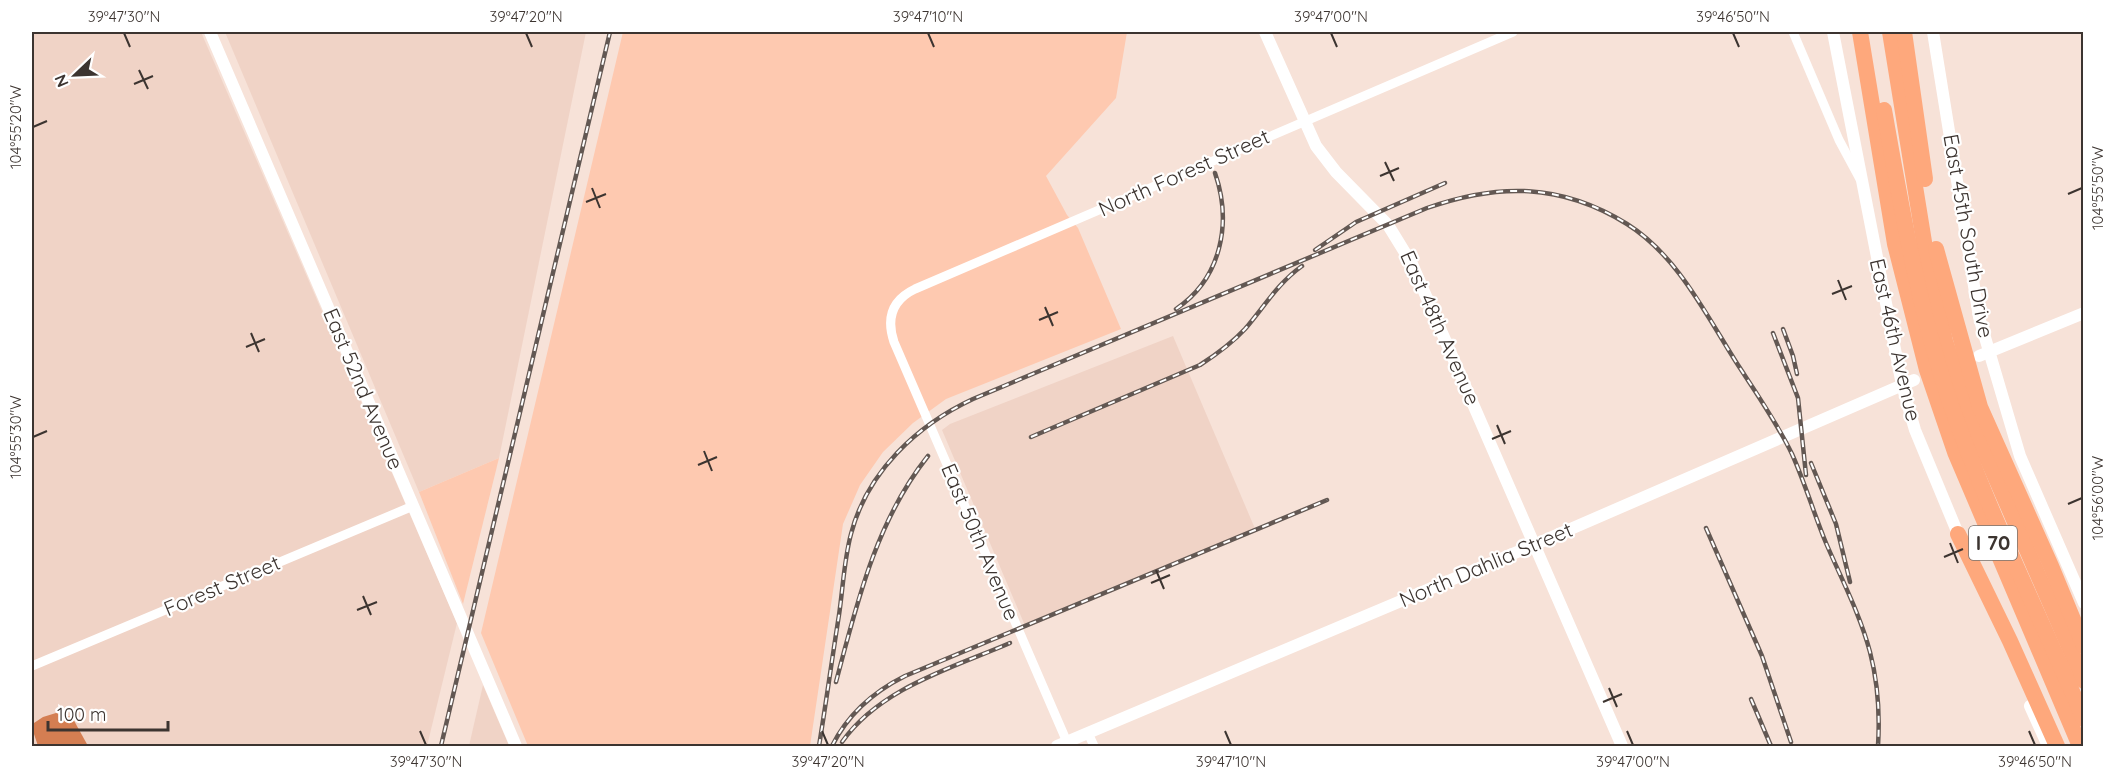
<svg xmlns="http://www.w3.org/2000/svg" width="2115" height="778" font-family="Quicksand,sans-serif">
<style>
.built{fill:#f0d3c6}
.green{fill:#fec9b0}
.water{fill:#d47e52}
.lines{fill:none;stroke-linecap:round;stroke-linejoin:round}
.street{stroke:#fff;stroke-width:9}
.secondary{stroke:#fff;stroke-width:12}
.highway{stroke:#fea87c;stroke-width:16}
.rail-casing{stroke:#635853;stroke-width:4.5}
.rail{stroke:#fff;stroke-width:2;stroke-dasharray:7;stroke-linecap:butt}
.ticks{fill:none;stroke:#3c3430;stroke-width:2}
.labels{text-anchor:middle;stroke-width:4.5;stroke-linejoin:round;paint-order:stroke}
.shield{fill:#fff;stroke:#76716e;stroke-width:1.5}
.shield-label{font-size:20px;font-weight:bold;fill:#3c3430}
.street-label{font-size:21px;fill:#3c3430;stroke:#fff}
.neatline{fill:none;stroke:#3c3430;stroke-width:2}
.ticks-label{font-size:15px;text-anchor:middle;fill:#3c3430}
</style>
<rect width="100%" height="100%" fill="#f7e2d8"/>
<g class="built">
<path d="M32,32H201L457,623L427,746H32Z"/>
<path d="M225,32H586L499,458L419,492Z"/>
<path d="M1173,336L1256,531L1026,628L942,430L950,424Z"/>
<path d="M483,685L507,741L509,746H469Z"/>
</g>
<g class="green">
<path d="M623,32H1127L1116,98L1046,176L1067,215L1078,228L1121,329L946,399L913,423L883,452L860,485L843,524L810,746H528L481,633Z"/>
<path d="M499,458L463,604L419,492Z"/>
</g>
<path class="water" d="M56,713L72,717L88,746H38L33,731L34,723L43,717Z"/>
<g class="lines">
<g class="street">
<path d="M1793,32L1839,140L1860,179"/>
<path d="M32,666L413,506"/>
<path d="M1088,733L1094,746"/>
<path d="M1067,742L894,342C886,318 892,300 915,289L1513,32"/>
</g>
<g class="secondary">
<path d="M210,32L516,746"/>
<path d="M1265,32L1316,146L1336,172L1388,225L1412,264L1622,746"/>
<path d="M1833,32L1902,385L1915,430L1961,541"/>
<path d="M1933,32L1979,317L2020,456L2084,603"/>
<path d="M1979,356L2084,313"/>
<path d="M2030,706L2048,746"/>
<path d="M1057,746L1536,544L1914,380"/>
</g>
<g class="highway">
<path d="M1860,32L1895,244L1927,370L1955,452L2080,746"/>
<path d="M1890,32L1925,248L1945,341L1975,430L2084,681"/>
<path d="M1904,32L1925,179"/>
<path d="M1884,110C1901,205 1917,300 1947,393C1984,504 2038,611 2084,719"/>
<path d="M1936,249L1980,407L2051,566L2084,646"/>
<path d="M1958,534L2010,641L2057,746"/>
</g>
<defs>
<g id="rail">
<path d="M1315,250L1356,222L1445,183"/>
<path d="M1176,309C1222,278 1232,222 1215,173"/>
<path d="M1783,329L1793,356L1797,374"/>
<path d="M1773,333L1798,398L1806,475"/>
<path d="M1031,437L1200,365C1217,354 1232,343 1245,329C1264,307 1278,283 1302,266"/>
<path d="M1811,463L1836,524L1850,582"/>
<path d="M1706,528L1762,656L1791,742"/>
<path d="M836,682C857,603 876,521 928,456"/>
<path d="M1751,699L1771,746"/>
<path d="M842,742C880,688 952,668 1010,643"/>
<path d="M441,746L610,32"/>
<path d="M819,746C826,703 832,659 839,615C843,588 844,560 851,534C867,472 917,425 973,399L1427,208C1498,183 1561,183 1627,224C1678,256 1706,315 1738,365C1757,394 1777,423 1792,454C1805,483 1814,514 1826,543C1841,578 1860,614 1870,652C1878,683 1880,714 1878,746"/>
<path d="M832,746C848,714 873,692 905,676L1327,500"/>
</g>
</defs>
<use href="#rail" class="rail-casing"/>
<use href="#rail" class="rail"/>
</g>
<path class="ticks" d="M124,33L130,47M526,33L532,47M928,33L934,47M1331,33L1337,47M1733,33L1739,47M139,70L148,89M134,84L153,76M33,127L47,121M1385,162L1394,181M1380,176L1399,168M592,188L600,208M2068,194L2082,188M586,202L606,194M1838,280L1846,300M1832,294L1852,286M1045,307L1053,326M1039,320L1058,312M251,333L259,352M246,347L265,339M1497,425L1505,444M33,437L47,431M1492,439L1511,431M704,451L712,471M698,465L717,457M2068,504L2082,498M1950,543L1958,563M1944,557L1963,549M1156,570L1164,589M1151,583L1170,575M363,596L371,615M357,610L377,602M1609,688L1617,707M1603,702L1622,694M420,731L426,745M822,731L828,745M1225,731L1231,745M1627,731L1633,745M2029,731L2035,745"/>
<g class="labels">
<rect class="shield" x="1969" y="526" width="48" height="34" rx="4.5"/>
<g class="shield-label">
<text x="1993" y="550">I 70</text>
</g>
<g class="street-label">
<text transform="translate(1184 173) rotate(-24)" y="7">North Forest Street</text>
<text transform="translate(1968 236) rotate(80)" y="7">East 45th South Drive</text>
<text transform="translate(1440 328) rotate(66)" y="7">East 48th Avenue</text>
<text transform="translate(1895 340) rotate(77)" y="7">East 46th Avenue</text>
<text transform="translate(363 389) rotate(67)" y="7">East 52nd Avenue</text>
<text transform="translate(980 542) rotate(67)" y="7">East 50th Avenue</text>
<text transform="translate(1486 565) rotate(-23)" y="7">North Dahlia Street</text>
<text transform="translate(222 586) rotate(-23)" y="7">Forest Street</text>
</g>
</g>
<rect width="2115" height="778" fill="none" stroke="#ffffff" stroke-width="66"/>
<g transform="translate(75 75) rotate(247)" stroke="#ffffff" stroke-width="4.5" paint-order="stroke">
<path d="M0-4.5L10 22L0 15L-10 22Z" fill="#3c3430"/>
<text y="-9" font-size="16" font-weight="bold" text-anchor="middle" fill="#3c3430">N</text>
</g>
<path d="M48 721v9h120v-9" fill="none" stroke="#3c3430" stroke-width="3"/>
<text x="57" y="721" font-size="18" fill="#3c3430" stroke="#ffffff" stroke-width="4.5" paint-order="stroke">100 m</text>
<rect x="33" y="33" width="2049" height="712" class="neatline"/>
<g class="ticks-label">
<text x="124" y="22">39°47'30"N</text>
<text x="526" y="22">39°47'20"N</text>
<text x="928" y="22">39°47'10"N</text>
<text x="1331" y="22">39°47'00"N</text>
<text x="1733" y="22">39°46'50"N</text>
<text transform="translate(16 127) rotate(-90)" y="5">104°55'20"W</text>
<text transform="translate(2098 188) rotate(-90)" y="5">104°55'50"W</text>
<text transform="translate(16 437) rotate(-90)" y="5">104°55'30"W</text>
<text transform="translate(2098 498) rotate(-90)" y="5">104°56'00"W</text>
<text x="426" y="767">39°47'30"N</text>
<text x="828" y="767">39°47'20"N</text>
<text x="1231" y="767">39°47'10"N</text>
<text x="1633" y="767">39°47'00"N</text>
<text x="2035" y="767">39°46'50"N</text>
</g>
</svg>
